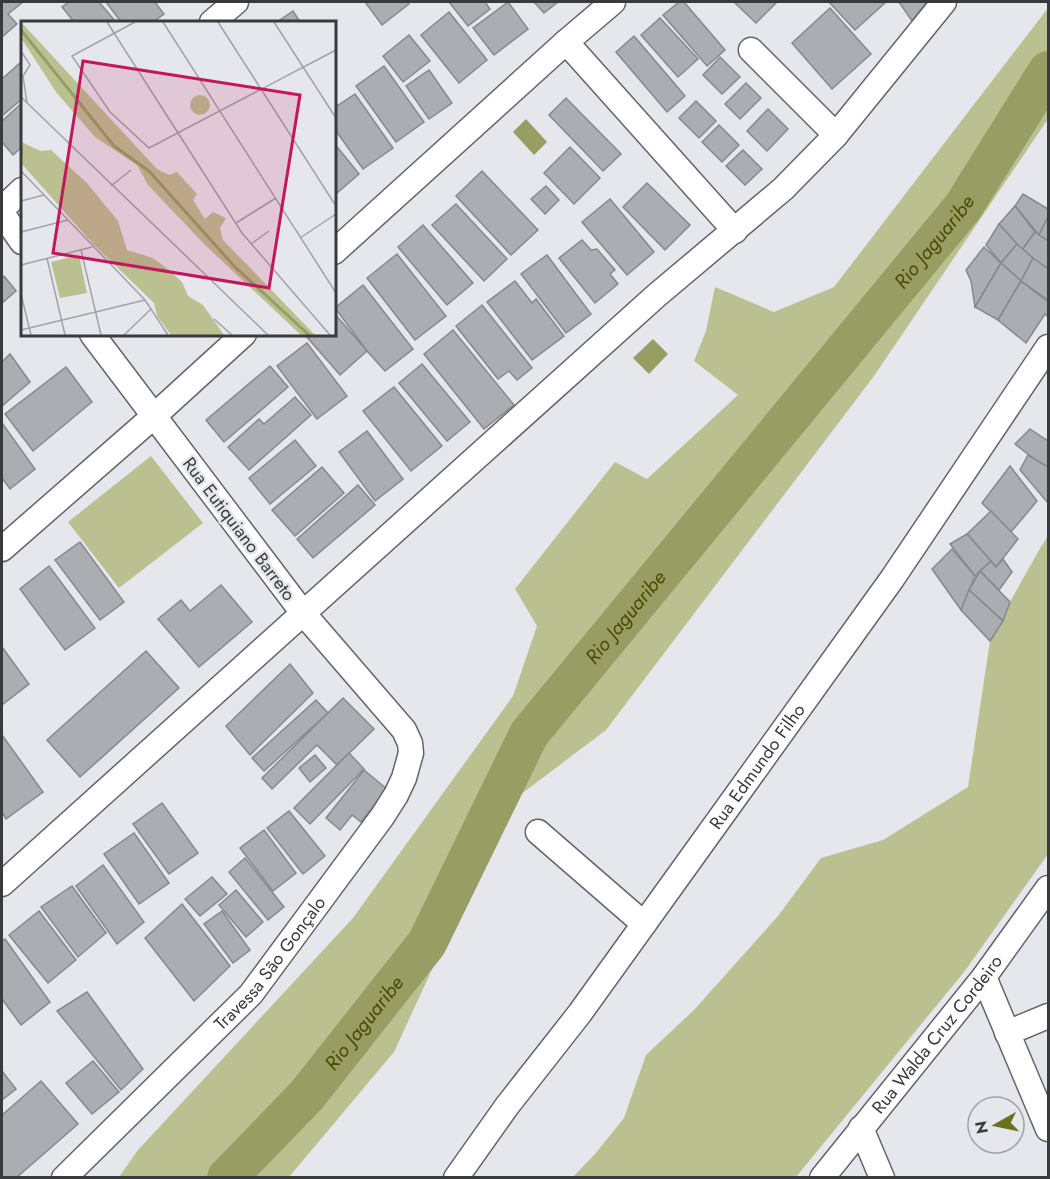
<svg xmlns="http://www.w3.org/2000/svg" width="1050" height="1179" font-family="Jost,sans-serif">
<style>
.green{fill:#bbc091}
.water{fill:#979d63}
.lines{fill:none;stroke-linecap:round;stroke-linejoin:round}
.river{stroke:#979d63;stroke-width:40}
.building{fill:#abadb2;stroke:#87888d;stroke-width:1.5}
.minor-casing{stroke:#636469;stroke-width:27}
.minor{stroke:#fff;stroke-width:24}
.labels{text-anchor:middle;stroke-width:5;stroke-linejoin:round;paint-order:stroke}
.street-label{font-size:18px;fill:#393a3c;stroke:#e5e7ed}
.water-label{font-size:20px;font-style:italic;fill:#484c02;stroke:#e5e7ed}
.inset-river{fill:none;stroke:#979d63;stroke-width:3}
.inset-road{fill:none;stroke:#a0a2a6;stroke-width:1.5}
.view{fill:#c2185b;fill-opacity:0.15;stroke:#c2185b;stroke-width:3}
.inset-edge{fill:none;stroke:#393a3c;stroke-width:3}
</style>
<rect width="100%" height="100%" fill="#e5e7ed"/>
<g class="green">
<path d="M1048,8V119L874,376L606,730L508,804L394,1052L289,1177H119L138,1150L353,918L513,696L537,626L515,589L615,462L647,479L738,395L694,361L706,331L715,287L774,312L834,287Z"/>
<path d="M151,456L203,523L119,588L68,522Z"/>
<path d="M1048,536V854L964,972L796,1177L572,1178L595,1154L624,1118L646,1055L694,1010L778,916L821,858L883,840L968,787L990,641L1003,621L1010,602L1039,550Z"/>
</g>
<g class="water">
<path d="M526,119L547,142L534,155L513,132Z"/>
<path d="M653,339L668,354L649,374L633,358Z"/>
</g>
<g class="lines">
<path class="river" id="s1" d="M227,1178L307,1095L427,943L529,734L963,207L1048,71"/>
</g>
<g class="building">
<path d="M2,2H23L8,14L17,24L2,37Z"/>
<path d="M69,2H99L116,22H74L62,7Z"/>
<path d="M106,2H155L164,14L153,22H121Z"/>
<path d="M365,2H407L409,4L382,25Z"/>
<path d="M449,2H485L490,9L468,26Z"/>
<path d="M508,2L528,29L494,55L473,28Z"/>
<path d="M534,2H558L544,13Z"/>
<path d="M679,2H684L725,50L707,66L663,15Z"/>
<path d="M734,2H777L756,23Z"/>
<path d="M829,2H886L855,30Z"/>
<path d="M899,2H927L912,21Z"/>
<path d="M830,8L871,54L832,89L792,43Z"/>
<path d="M293,11L300,22H277Z"/>
<path d="M449,12L487,60L459,83L421,35Z"/>
<path d="M660,18L698,59L678,77L641,35Z"/>
<path d="M409,35L430,61L403,82L383,56Z"/>
<path d="M634,36L685,96L667,112L616,52Z"/>
<path d="M720,57L740,77L722,94L703,75Z"/>
<path d="M20,63L22,66V99L2,116V79Z"/>
<path d="M384,66L424,122L396,142L356,86Z"/>
<path d="M429,70L452,103L429,119L406,86Z"/>
<path d="M746,83L761,98L740,119L725,104Z"/>
<path d="M355,94L393,148L363,169L334,128V108Z"/>
<path d="M566,98L621,154L603,171L549,115Z"/>
<path d="M696,101L716,121L699,138L679,118Z"/>
<path d="M22,103V147L13,155L2,142V121Z"/>
<path d="M768,109L788,129L767,151L747,131Z"/>
<path d="M719,125L739,145L722,162L702,142Z"/>
<path d="M334,143L359,174L337,193L334,191Z"/>
<path d="M570,147L600,178L574,204L544,173Z"/>
<path d="M743,150L762,169L745,185L726,166Z"/>
<path d="M482,171L538,230L511,255L456,196Z"/>
<path d="M647,183L690,225L665,250L623,207Z"/>
<path d="M546,186L559,200L545,214L531,199Z"/>
<path d="M1023,194L1048,209V217L1039,235L1015,206Z"/>
<path d="M610,199L654,252L627,275L582,222Z"/>
<path d="M456,204L507,259L484,281L432,225Z"/>
<path d="M1015,206L1035,232L1022,250L999,224Z"/>
<path d="M1048,217V241L1039,235Z"/>
<path d="M999,224L1017,244L1001,263L986,245Z"/>
<path d="M423,225L473,283L447,305L398,247Z"/>
<path d="M1035,232L1048,241V270L1022,250Z"/>
<path d="M582,240L591,250L597,249L615,270L610,274L618,284L595,303L559,258Z"/>
<path d="M1017,244L1033,258L1021,281L1001,263Z"/>
<path d="M984,247L1001,263L975,307L971,281L966,270Z"/>
<path d="M397,254L446,316L415,340L367,278Z"/>
<path d="M547,255L591,314L566,333L521,274Z"/>
<path d="M1033,258L1048,269V300L1021,281Z"/>
<path d="M1001,263L1021,281L998,320L975,307Z"/>
<path d="M4,276L16,291L2,303V278Z"/>
<path d="M515,281L532,303L536,299L564,336L532,360L487,302Z"/>
<path d="M1021,281L1048,302V317L1045,314L1026,343L998,320Z"/>
<path d="M363,285L413,349L385,371L367,351L335,308Z"/>
<path d="M482,305L532,368L517,380L509,371L498,379L456,326Z"/>
<path d="M334,313L367,351L340,375L306,336L308,334H334Z"/>
<path d="M453,330L514,405L484,429L424,354Z"/>
<path d="M307,343L347,396L317,419L277,366Z"/>
<path d="M10,354L30,382L2,406V362Z"/>
<path d="M422,364L470,422L447,441L399,383Z"/>
<path d="M270,366L288,387L224,442L206,420Z"/>
<path d="M66,367L92,402L33,451L5,414Z"/>
<path d="M394,387L442,446L411,471L363,411Z"/>
<path d="M295,397L311,415L249,470L228,447L259,419L264,424Z"/>
<path d="M2,423L35,469L10,489L2,478Z"/>
<path d="M1030,429L1048,441V470L1015,444Z"/>
<path d="M367,431L403,479L375,501L339,452Z"/>
<path d="M295,440L316,466L270,504L249,478Z"/>
<path d="M1028,455L1048,467V503L1020,470Z"/>
<path d="M1010,466L1037,501L1011,532L982,503Z"/>
<path d="M322,467L344,493L295,536L272,510Z"/>
<path d="M358,485L375,505L313,558L297,539Z"/>
<path d="M991,511L1018,539L996,567L967,534Z"/>
<path d="M967,534L991,561L975,576L950,544Z"/>
<path d="M80,542L124,602L100,620L55,560Z"/>
<path d="M952,549L975,576L961,610L932,569Z"/>
<path d="M1003,559L1012,572L999,590L980,571L991,561L996,567Z"/>
<path d="M49,566L95,628L65,650L20,589Z"/>
<path d="M980,571L1010,602L1003,621L969,590Z"/>
<path d="M221,585L252,622L199,667L158,619L181,600L190,611Z"/>
<path d="M969,590L1003,621L990,641L961,610Z"/>
<path d="M2,647L29,684L3,704L2,702Z"/>
<path d="M146,651L179,688L80,777L47,740Z"/>
<path d="M290,664L313,693L250,755L226,726Z"/>
<path d="M343,698L374,729L337,765L317,745L272,789L262,778Z"/>
<path d="M316,700L328,713L264,771L252,758Z"/>
<path d="M2,735L43,792L6,819L2,812Z"/>
<path d="M349,753L364,769L310,824L294,808Z"/>
<path d="M315,755L326,768L310,782L299,768Z"/>
<path d="M364,770L387,789L361,822L352,815L340,830L326,818Z"/>
<path d="M162,803L198,853L169,874L133,824Z"/>
<path d="M289,811L325,856L303,874L267,828Z"/>
<path d="M264,830L296,873L273,891L240,848Z"/>
<path d="M134,833L169,883L139,904L104,854Z"/>
<path d="M245,858L284,907L268,920L229,872Z"/>
<path d="M103,865L144,922L117,944L76,886Z"/>
<path d="M212,877L227,894L200,916L185,899Z"/>
<path d="M72,886L106,933L78,957L41,907Z"/>
<path d="M236,890L263,922L246,937L219,905Z"/>
<path d="M182,904L230,966L194,1001L145,938Z"/>
<path d="M39,911L76,960L48,983L9,935Z"/>
<path d="M222,911L250,950L233,963L204,924Z"/>
<path d="M5,939L50,1002L21,1025L2,999V941Z"/>
<path d="M87,992L143,1069L121,1090L57,1011Z"/>
<path d="M93,1061L119,1092L92,1114L66,1083Z"/>
<path d="M2,1071L16,1089L2,1100Z"/>
<path d="M41,1081L78,1124L16,1178H2V1115Z"/>
</g>
<g class="lines">
<defs>
<g id="minor">
<path d="M212,22L236,2"/>
<path d="M566,42L735,231"/>
<path d="M751,50L836,135"/>
<path d="M2,209L22,190"/>
<path d="M2,213L22,242"/>
<path d="M334,252L566,42L613,2"/>
<path d="M2,549L153,417L244,334"/>
<path d="M538,832L644,924"/>
<path d="M2,884L657,295L783,189L836,135L944,2"/>
<path d="M984,977L1048,1129"/>
<path d="M1007,1033L1048,1016"/>
<path d="M861,1128L882,1178"/>
<path id="s2" d="M64,1178L251,994L382,817L396,795L404,778L411,753L410,743L404,730L303,613L92,334"/>
<path id="s3" d="M456,1178L507,1106L580,1013L892,579L1048,347"/>
<path id="s4" d="M822,1178L984,977L1048,888"/>
</g>
</defs>
<use href="#minor" class="minor-casing"/>
<use href="#minor" class="minor"/>
</g>
<g class="labels">
<g class="street-label">
<text transform="translate(239 529) rotate(53)" y="6">Rua Eutiquiano Barreto</text>
<text dy="6" stroke="none"><textPath href="#s3" startOffset="510">Rua Edmundo Filho</textPath></text>
<text dy="6" stroke="none"><textPath href="#s2" startOffset="298">Travessa São Gonçalo</textPath></text>
<text dy="6" stroke="none"><textPath href="#s4" startOffset="184">Rua Walda Cruz Cordeiro</textPath></text>
</g>
<g class="water-label">
<text dy="7" stroke="none"><textPath href="#s1" startOffset="1179">Rio Jaguaribe</textPath></text>
<text dy="7" stroke="none"><textPath href="#s1" startOffset="693">Rio Jaguaribe</textPath></text>
<text dy="7" stroke="none"><textPath href="#s1" startOffset="207">Rio Jaguaribe</textPath></text>
</g>
</g>
<g transform="translate(21 21)">
<rect width="315" height="315" fill="#e5e7ed"/>
<path d="M0,1L136,148L148,154L156,151L176,173L172,179L184,198L192,191L205,197L199,207L202,219L294,314H280L184,224L127,164L116,144L74,116L35,71L0,17ZM169 84a10 10 0 1 1 20 0a10 10 0 1 1-20 0ZM0,121L20,130L30,129L66,162L97,200L106,229L132,237L148,249L161,261L167,275L182,284L203,314H150L136,295L133,282L72,223L0,142ZM58,234L66,272L39,277L30,241Z" fill="#bbc091"/>
<path class="inset-river" d="M0,9L93,125L128,150L213,245L288,314"/>
<path class="inset-road" d="M86,1L221,212L309,314M114,1L51,35L89,91L128,127L315,29M142,1L315,272M197,1L315,185M253,1L315,97M0,30L9,44L2,55L6,82M0,76L247,314M0,150L124,279L147,314M90,165L110,149M0,180L23,174M215,202L255,177M0,211L47,199M279,217L315,193M230,223L248,210M60,229L80,314M26,237L44,314M0,244L71,226M0,273L10,314M193,298L211,314M0,309L124,279M103,314L130,288"/>
<path class="view" d="M62,40L279,74L248,267L32,232Z"/>
<rect width="315" height="315" class="inset-edge"/>
</g>
<rect width="1050" height="1179" fill="none" stroke="#393a3c" stroke-width="6"/>
<g transform="translate(996 1125) rotate(261)"><circle r="28" fill="#e5e7ed" stroke="#a0a2a6" stroke-width="1.5"/>
<path d="M0-4.5L10 22L0 15L-10 22Z" fill="#6b7118"/>
<text y="-9" font-size="16" font-weight="bold" text-anchor="middle" fill="#393a3c">N</text>
</g>
</svg>
